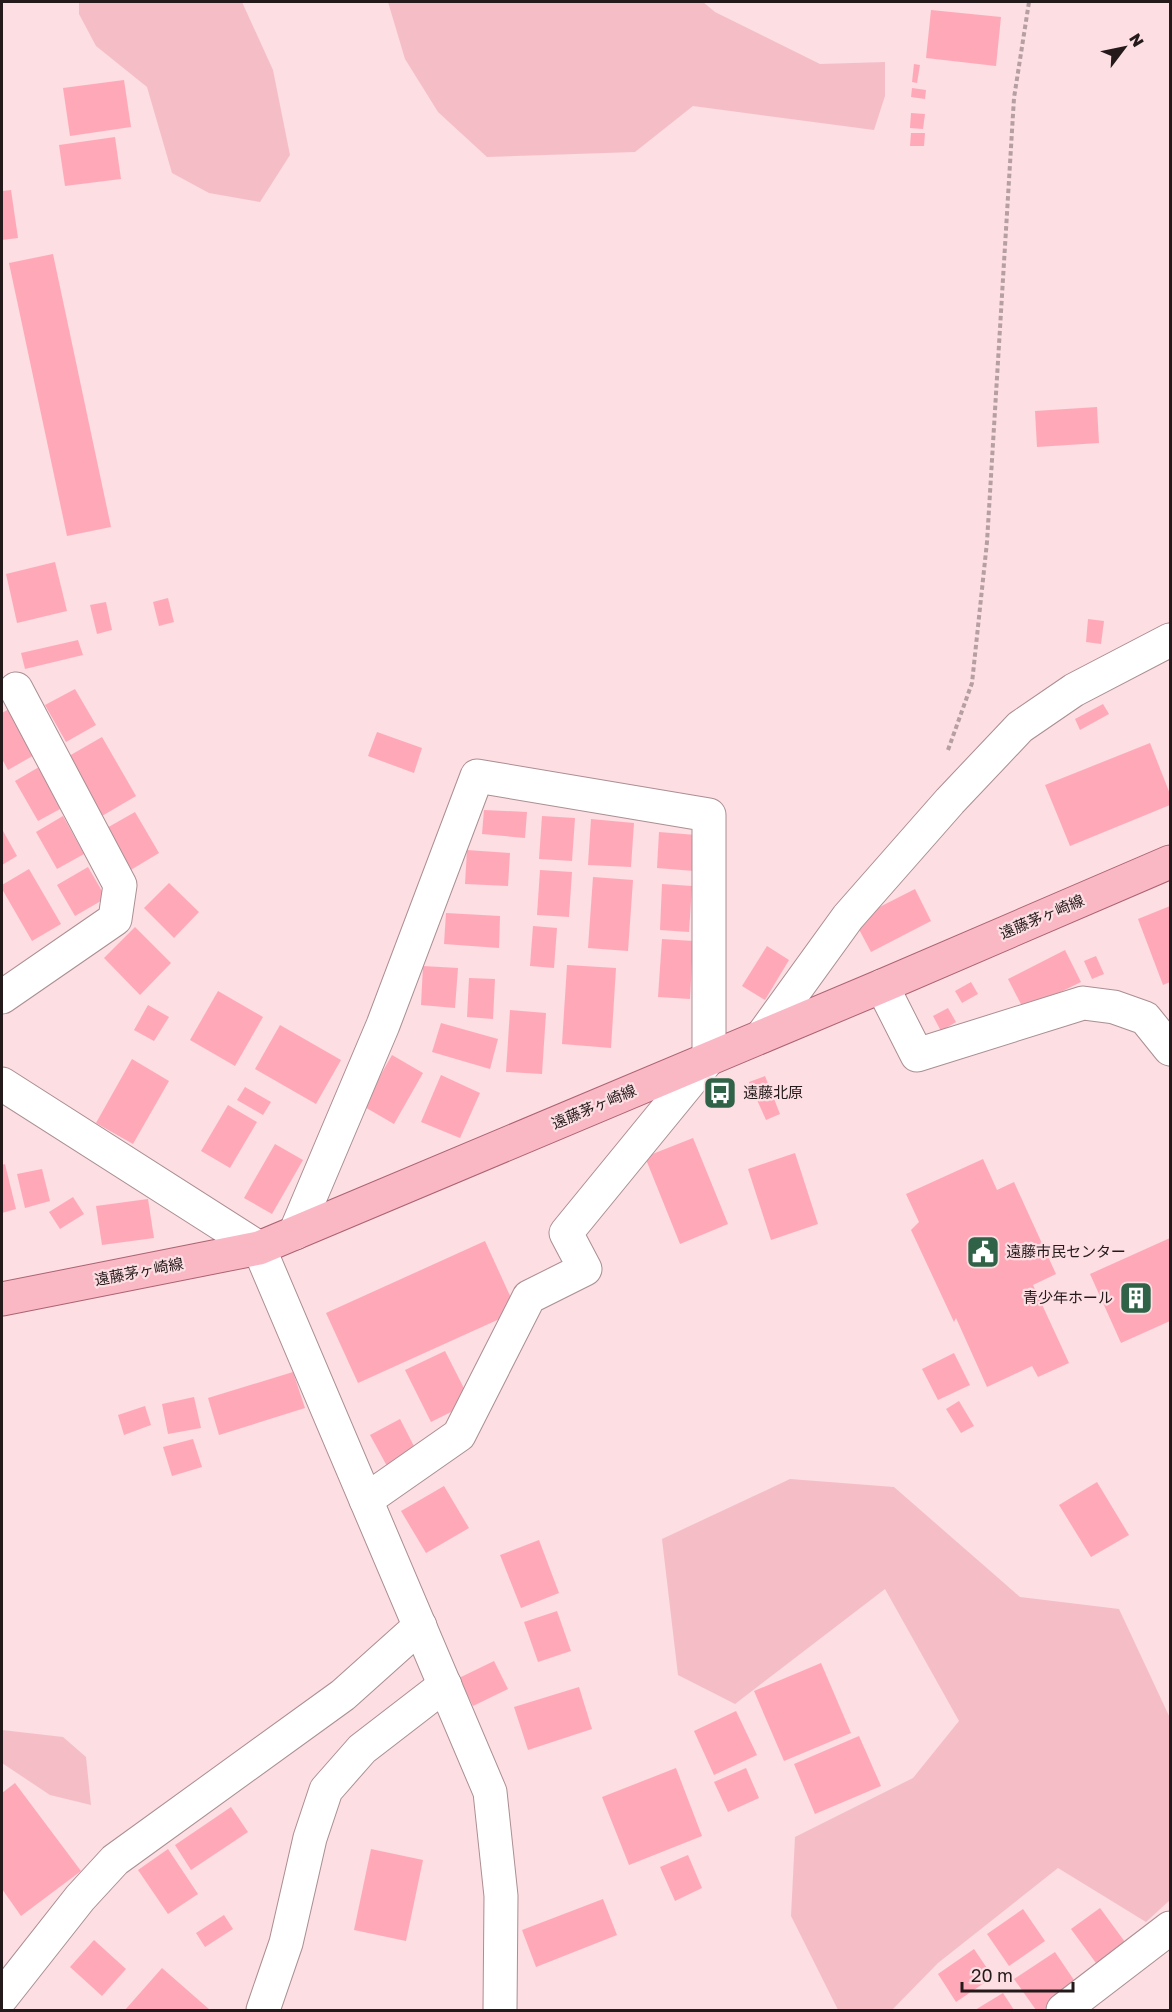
<svg xmlns="http://www.w3.org/2000/svg" width="1172" height="2012" font-family="'Golos Text','Noto Sans JP',sans-serif">
<style>
.green{fill:#f5bec7}
.building{fill:#ffa9b8}
.lines{fill:none;stroke-linecap:round;stroke-linejoin:round}
.minor-casing{stroke:#aa8e92;stroke-width:35}
.major-casing{stroke:#ad6271;stroke-width:35}
.path{stroke:#b69fa2;stroke-width:4;stroke-dasharray:4.5 3;stroke-linecap:butt}
.minor{stroke:#fff;stroke-width:33}
.major{stroke:#fab8c5;stroke-width:33}
.labels{text-anchor:middle;stroke-width:4.5;stroke-linejoin:round;paint-order:stroke}
.street-label{font-size:15px;fill:#241a1b;stroke:#fcdee3}
.poi-label{font-size:15px;fill:#241a1b;stroke:#fcdee3;text-anchor:start}
</style>
<rect width="100%" height="100%" fill="#fcdee3"/>
<g class="green">
<path d="M79,2H242L273,70L290,155L260,202L209,193L172,173L147,87L96,46L79,14Z"/>
<path d="M388,2H703L715,12L820,64L885,62V96L874,130L693,106L635,152L487,157L438,112L405,59Z"/>
<path d="M790,1479L894,1487L1020,1597L1119,1609L1170,1718V1900L1146,1922L1058,1868L938,1963L892,2010H838L791,1916L795,1837L913,1778L959,1721L885,1589L735,1704L678,1675L662,1539Z"/>
<path d="M2,1730L63,1737L86,1757L91,1805L50,1795L2,1763Z"/>
</g>
<g class="building">
<path d="M931,10L1001,17L996,66L926,58Z"/>
<path d="M914,64L920,65L917,83L912,82Z"/>
<path d="M124,80L131,127L70,136L63,88Z"/>
<path d="M912,88L926,90L925,99L911,97Z"/>
<path d="M911,113L925,114L923,129L910,128Z"/>
<path d="M911,133H925L924,146H910Z"/>
<path d="M115,137L121,179L65,186L59,145Z"/>
<path d="M11,190L18,238L2,240V191Z"/>
<path d="M53,254L111,527L67,536L9,263Z"/>
<path d="M1097,407L1099,443L1037,447L1035,411Z"/>
<path d="M55,562L67,611L17,623L6,574Z"/>
<path d="M168,598L174,622L159,626L153,602Z"/>
<path d="M106,602L112,630L97,634L90,605Z"/>
<path d="M1088,619L1104,621L1101,644L1086,642Z"/>
<path d="M78,640L83,655L25,669L21,653Z"/>
<path d="M75,689L96,725L66,742L45,705Z"/>
<path d="M1103,704L1109,714L1080,730L1075,719Z"/>
<path d="M9,709L36,754L8,770L2,759V713Z"/>
<path d="M377,732L422,748L414,773L368,756Z"/>
<path d="M102,737L136,796L102,816L69,756Z"/>
<path d="M1150,743L1170,794V805L1070,846L1045,785Z"/>
<path d="M39,767L62,808L38,821L15,781Z"/>
<path d="M484,810L527,812L525,838L482,834Z"/>
<path d="M135,812L159,853L129,871L105,829Z"/>
<path d="M63,816L84,854L57,869L36,832Z"/>
<path d="M542,816L575,818L572,861L539,859Z"/>
<path d="M591,819L634,823L631,867L588,865Z"/>
<path d="M2,829L17,856L2,865Z"/>
<path d="M659,832L696,835L694,871L657,868Z"/>
<path d="M467,850L510,853L508,886L465,884Z"/>
<path d="M88,867L106,898L75,916L57,885Z"/>
<path d="M29,869L61,924L32,941L2,889V885Z"/>
<path d="M540,870L572,872L569,917L537,915Z"/>
<path d="M593,877L633,880L628,951L588,948Z"/>
<path d="M169,883L199,912L174,938L144,908Z"/>
<path d="M662,884L692,886L689,932L660,930Z"/>
<path d="M915,889L931,921L871,952L854,920Z"/>
<path d="M1170,906V982L1163,985L1138,919Z"/>
<path d="M446,913L500,916L499,948L444,944Z"/>
<path d="M533,926L557,928L554,968L530,966Z"/>
<path d="M135,927L171,963L140,995L104,958Z"/>
<path d="M662,939L693,941L690,999L658,997Z"/>
<path d="M767,946L789,960L765,1000L742,986Z"/>
<path d="M1065,950L1081,982L1024,1010L1008,979Z"/>
<path d="M1096,956L1104,974L1092,979L1084,961Z"/>
<path d="M567,965L616,968L611,1048L562,1044Z"/>
<path d="M423,966L458,968L455,1008L421,1005Z"/>
<path d="M469,978L495,979L493,1019L467,1017Z"/>
<path d="M971,982L978,994L962,1003L955,991Z"/>
<path d="M218,991L263,1017L235,1066L190,1040Z"/>
<path d="M148,1005L169,1017L154,1041L134,1030Z"/>
<path d="M948,1008L956,1022L941,1031L933,1016Z"/>
<path d="M510,1010L546,1013L542,1074L506,1072Z"/>
<path d="M441,1023L498,1039L490,1069L432,1052Z"/>
<path d="M280,1025L341,1060L316,1104L255,1069Z"/>
<path d="M392,1055L423,1073L394,1124L363,1106Z"/>
<path d="M132,1059L169,1081L133,1144L96,1123Z"/>
<path d="M441,1075L480,1093L460,1138L421,1122Z"/>
<path d="M765,1076L780,1114L766,1120L749,1082Z"/>
<path d="M245,1087L271,1102L263,1115L237,1100Z"/>
<path d="M228,1105L257,1122L230,1168L201,1151Z"/>
<path d="M693,1138L728,1224L680,1244L645,1157Z"/>
<path d="M275,1144L303,1160L272,1214L244,1198Z"/>
<path d="M795,1153L818,1224L771,1240L748,1169Z"/>
<path d="M983,1159L997,1190L1014,1182L1056,1274L1033,1285L1069,1363L1038,1377L1032,1366L987,1387L956,1318L954,1322L911,1230L919,1222L906,1194Z"/>
<path d="M5,1164L16,1209L2,1213V1165Z"/>
<path d="M42,1169L50,1201L25,1208L17,1174Z"/>
<path d="M73,1197L84,1214L60,1229L49,1212Z"/>
<path d="M148,1199L154,1238L102,1245L96,1206Z"/>
<path d="M1170,1238V1321L1121,1343L1090,1274Z"/>
<path d="M485,1241L517,1311L358,1383L326,1313Z"/>
<path d="M445,1351L471,1402L431,1422L405,1370Z"/>
<path d="M954,1353L970,1385L938,1400L922,1369Z"/>
<path d="M293,1372L305,1408L219,1435L208,1398Z"/>
<path d="M194,1397L201,1428L168,1434L162,1404Z"/>
<path d="M959,1401L974,1426L961,1433L946,1409Z"/>
<path d="M145,1406L151,1425L124,1435L118,1415Z"/>
<path d="M400,1419L416,1450L387,1466L370,1435Z"/>
<path d="M193,1439L202,1467L172,1476L163,1447Z"/>
<path d="M1097,1482L1129,1535L1091,1557L1059,1505Z"/>
<path d="M444,1486L469,1528L426,1553L401,1511Z"/>
<path d="M539,1540L559,1593L521,1608L500,1555Z"/>
<path d="M557,1611L571,1651L538,1662L524,1622Z"/>
<path d="M494,1661L508,1689L473,1706L459,1678Z"/>
<path d="M821,1663L851,1733L784,1761L754,1691Z"/>
<path d="M579,1687L592,1729L528,1750L514,1707Z"/>
<path d="M736,1711L757,1755L714,1775L694,1731Z"/>
<path d="M859,1736L881,1786L815,1814L794,1764Z"/>
<path d="M676,1768L702,1836L629,1865L602,1797Z"/>
<path d="M746,1768L759,1798L728,1812L714,1782Z"/>
<path d="M15,1783L81,1871L21,1916L2,1889V1793Z"/>
<path d="M231,1807L248,1832L191,1870L175,1845Z"/>
<path d="M168,1849L198,1894L168,1914L138,1870Z"/>
<path d="M371,1849L423,1860L406,1941L354,1930Z"/>
<path d="M688,1855L702,1888L675,1901L660,1867Z"/>
<path d="M603,1899L617,1935L536,1967L522,1930Z"/>
<path d="M1100,1908L1125,1942L1096,1963L1071,1929Z"/>
<path d="M1023,1909L1045,1941L1009,1966L987,1934Z"/>
<path d="M224,1915L233,1929L205,1947L196,1933Z"/>
<path d="M94,1940L126,1969L102,1996L70,1967Z"/>
<path d="M974,1949L993,1977L956,2002L938,1974Z"/>
<path d="M1055,1952L1078,1986L1043,2010H1036L1014,1979Z"/>
<path d="M162,1968L210,2010H125Z"/>
<path d="M1003,1993L1014,2010H975Z"/>
</g>
<g class="lines">
<defs>
<g id="minor">
<path d="M882,986L917,1055L1083,1003L1114,1007L1145,1018L1170,1049"/>
<path d="M2,997L115,919L120,885L16,689"/>
<path d="M762,1036L848,917L950,801L1020,727L1074,690L1170,640"/>
<path d="M2,1084L259,1248L490,1792L501,1896L500,2010"/>
<path d="M295,1233L383,1025L477,776L709,815V1058L566,1233L585,1269L529,1297L459,1435L366,1500"/>
<path d="M2,1997L80,1898L115,1860L343,1695L420,1626"/>
<path d="M263,2010L286,1943L310,1838L326,1790L362,1749L445,1685"/>
<path d="M1063,2010L1170,1928"/>
</g>
<path id="major" d="M2,1299L259,1248L882,986L1170,862"/>
</defs>
<use href="#minor" class="minor-casing"/>
<use href="#major" class="major-casing"/>
<path class="path" d="M948,750L972,683L987,542L1014,98L1029,2"/>
<use href="#minor" class="minor"/>
<use href="#major" class="major"/>
</g>
<defs>
<symbol id="bus-square" viewBox="-11 -11 22 22"><rect x="-9" y="-9" width="18" height="18" rx="4" fill="#2f6246" stroke="#fcdee3"/><path d="M-5-6H5V4H4V6H2V4H-2V6H-4V4H-5ZM-3.5-4V0h7V-4ZM-3.5 1.2v1.5H-2V1.2ZM2 1.2v1.5H3.5V1.2Z" fill="#fff"/></symbol>
<symbol id="civic-square" viewBox="-11 -11 22 22"><rect x="-9" y="-9" width="18" height="18" rx="4" fill="#2f6246" stroke="#fcdee3"/><path d="M-.6-6.5H3V-4.5H.6V-3L4-1V1h2V6H-6V1h2V-1L-.6-3ZM-1.2 2.5V6h2.4V2.5Z" fill="#fff"/></symbol>
<symbol id="building-square" viewBox="-11 -11 22 22"><rect x="-9" y="-9" width="18" height="18" rx="4" fill="#2f6246" stroke="#fcdee3"/><path d="M-4-6H4V6H1V3H-1V6H-4ZM-2.5-4.3h1.7v1.8h-1.7ZM.8-4.3h1.7v1.8H.8ZM-2.5-1h1.7V.8h-1.7ZM.8-1h1.7V.8H.8Z" fill="#fff"/></symbol>
</defs>
<g fill-rule="evenodd">
<use href="#bus-square" x="701" y="1074" width="38" height="38"/>
<use href="#civic-square" x="964" y="1233" width="38" height="38"/>
<use href="#building-square" x="1117" y="1279" width="38" height="38"/>
</g>
<g class="labels">
<g class="street-label">
<text transform="translate(1042 917) rotate(-23)" y="5">遠藤茅ヶ崎線</text>
<text transform="translate(594 1107) rotate(-23)" y="5">遠藤茅ヶ崎線</text>
<text transform="translate(139 1272) rotate(-11)" y="5">遠藤茅ヶ崎線</text>
</g>
<g class="poi-label">
<text x="743" y="1098">遠藤北原</text>
<text x="1006" y="1257">遠藤市民センター</text>
<text x="1113" y="1303" text-anchor="end">青少年ホール</text>
</g>
</g>
<rect width="1172" height="2012" fill="none" stroke="#241a1b" stroke-width="6"/>
<g transform="translate(1124 48) rotate(58)" stroke="#fcdee3" stroke-width="4.5" paint-order="stroke">
<path d="M0-4.5L10 22L0 15L-10 22Z" fill="#241a1b"/>
<text y="-9" font-size="16" font-weight="bold" text-anchor="middle" fill="#241a1b">N</text>
</g>
<path d="M962 1982v9h111v-9" fill="none" stroke="#241a1b" stroke-width="3"/>
<text x="971" y="1982" font-size="18" fill="#241a1b" stroke="#fcdee3" stroke-width="4.5" paint-order="stroke">20 m</text>
</svg>
